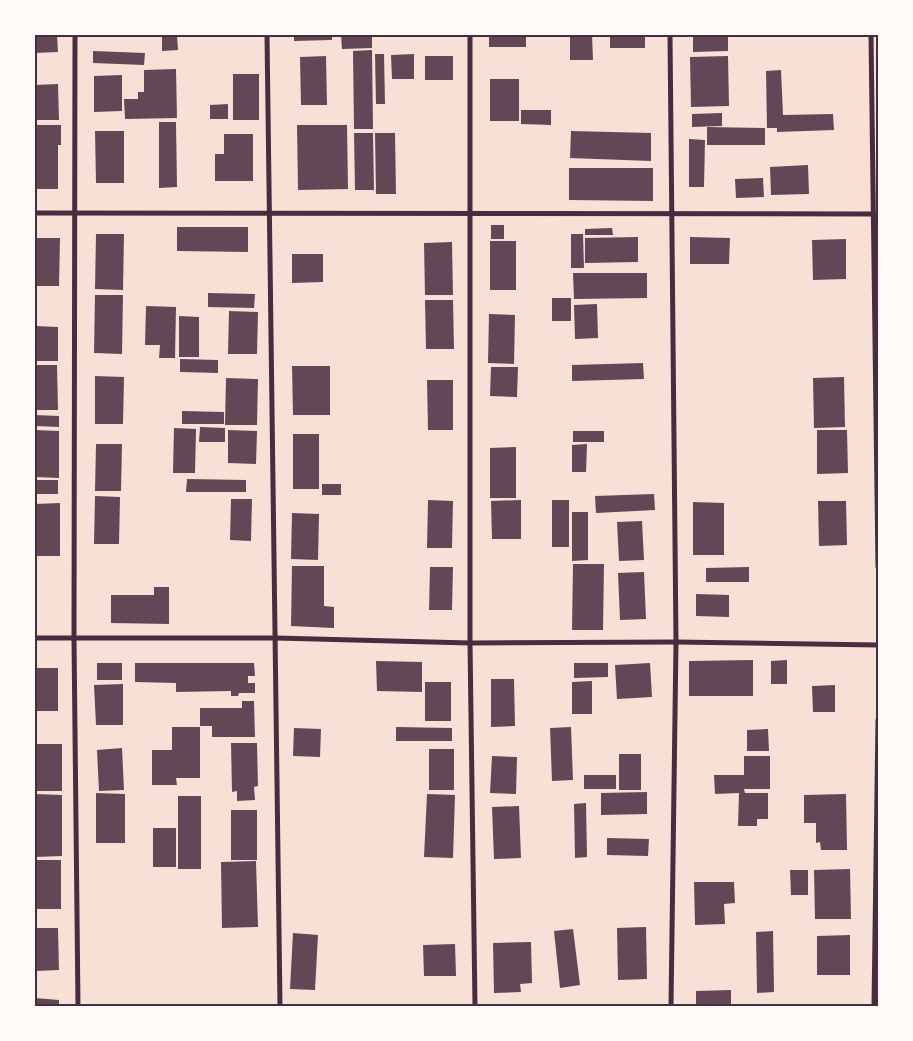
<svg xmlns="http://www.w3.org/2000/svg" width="913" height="1041" font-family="'PT Sans Narrow',sans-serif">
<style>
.building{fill:#644757}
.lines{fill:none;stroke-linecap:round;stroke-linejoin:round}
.minor{stroke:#4a2c40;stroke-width:5}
.neatline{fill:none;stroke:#4a2c40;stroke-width:2}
</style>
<rect width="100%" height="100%" fill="#f7e1d7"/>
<g class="building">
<path d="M35,35H57L58,52L35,53Z"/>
<path d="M162,35H177L178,50L162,51Z"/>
<path d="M294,35H332V40L294,41Z"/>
<path d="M341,35H372V48L342,49Z"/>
<rect x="489" y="35" width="37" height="12"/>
<path d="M570,35H592L593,60H570Z"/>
<rect x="610" y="35" width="35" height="13"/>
<path d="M693,35H728V51L693,52Z"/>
<path d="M372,50L373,129H354L353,51Z"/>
<path d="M93,51L145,53L144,65L93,63Z"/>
<path d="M375,54H384L385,104H376Z"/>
<path d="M414,54V79H392L391,55Z"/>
<path d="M326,56L327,105H301L300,57Z"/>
<rect x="425" y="56" width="28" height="24"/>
<path d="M728,56L729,106L691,107L690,57Z"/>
<path d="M176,69L177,118L125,119L124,99H138V92H144V70Z"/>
<path d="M781,70L783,115L833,114L834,130L777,132V128H767L766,71Z"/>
<rect x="233" y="74" width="26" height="46"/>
<path d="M122,75V111L94,112V76Z"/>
<rect x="490" y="79" width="29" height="42"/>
<path d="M58,84L59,120H35V85Z"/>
<path d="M228,104V119H210V105Z"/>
<path d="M521,110H551V125L521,124Z"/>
<path d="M722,113V126L692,127V114Z"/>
<path d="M159,122H176L177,187L159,188Z"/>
<path d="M35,125H61V145H58V189H37Z"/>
<path d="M297,125H347L348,189L298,190Z"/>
<path d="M707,127L765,128V145H707Z"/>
<path d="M95,131H124V183H96Z"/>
<path d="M571,131L651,133V161L570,158Z"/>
<path d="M354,133H373L374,190H355Z"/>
<path d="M375,133H395L396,194H376Z"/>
<path d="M224,134H253V181H215V154H224Z"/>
<path d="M689,139L705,140L704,187H689Z"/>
<path d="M808,165L809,194L771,195L770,167Z"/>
<path d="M569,168H653V201L569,200Z"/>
<path d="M763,178L764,197L736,198L735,179Z"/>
<rect x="491" y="225" width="13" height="14"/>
<path d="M177,227H248V252L177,251Z"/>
<path d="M612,228L613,235H585V229Z"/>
<path d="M96,234H124L123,290L95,289Z"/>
<path d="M571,234H583L584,268H571Z"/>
<path d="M638,237V262L585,263V238Z"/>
<path d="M690,237L730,238L729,264H690Z"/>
<path d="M35,238H60L59,286H35Z"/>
<path d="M846,239V279L813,280L812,240Z"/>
<rect x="490" y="241" width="26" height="49"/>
<path d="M452,242L453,295H425L424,243Z"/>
<path d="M292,254H323V282L292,283Z"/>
<path d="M573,273H647V298L574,299Z"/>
<path d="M208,293L255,294L254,308L208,307Z"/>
<path d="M95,295H123L122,354L94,353Z"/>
<rect x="552" y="298" width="19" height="23"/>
<path d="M425,300H453L454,349H426Z"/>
<path d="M597,304L598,338L575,339L574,305Z"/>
<path d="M146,306L176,307L175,358H159L160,345H145Z"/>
<path d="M229,311L258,312L257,354H228Z"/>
<path d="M489,314L515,315L514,364L488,363Z"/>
<path d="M179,316L199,317V357H179Z"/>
<path d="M35,326L58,327V361H35Z"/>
<path d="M180,359L218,360V373L180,372Z"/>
<path d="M643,363L644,379L572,381V365Z"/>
<path d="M35,365H57L58,410H35Z"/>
<path d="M292,366H330V415H293Z"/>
<path d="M491,367H518L517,397L490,396Z"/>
<path d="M95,376L124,377L123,424H95Z"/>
<path d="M844,377L845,427L814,428L813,378Z"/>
<path d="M226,378L258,379L257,425H225Z"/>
<path d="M427,380H453V430H428Z"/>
<path d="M182,411L224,412V424H182Z"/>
<path d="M35,415L59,416V427L35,426Z"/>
<path d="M200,427L225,428V442H199Z"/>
<path d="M174,428L196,429L195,473H173Z"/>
<path d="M35,430L59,431V478L35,477Z"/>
<path d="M228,430L257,431L256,464L228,463Z"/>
<path d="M817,430H847L848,473L817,474Z"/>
<rect x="573" y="431" width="31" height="11"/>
<rect x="293" y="434" width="26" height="55"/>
<path d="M96,444H122L121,491H95Z"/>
<path d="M587,444L586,472H572V445Z"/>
<path d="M516,447V498H490V448Z"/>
<path d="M187,479L246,480V492H186Z"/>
<rect x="35" y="480" width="23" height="14"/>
<rect x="322" y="484" width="19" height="11"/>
<path d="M654,494L655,510L596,513L595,496Z"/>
<path d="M95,496L120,497L119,544H94Z"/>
<path d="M231,499H252L251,541L230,540Z"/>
<path d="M428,500L453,501L452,548H427Z"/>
<path d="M521,500V539H492L491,501Z"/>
<rect x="552" y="500" width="17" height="47"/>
<path d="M818,501H846L847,545L819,546Z"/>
<path d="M693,502L724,503V555H693Z"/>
<path d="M60,503V556H35V504Z"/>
<path d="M572,512H588V560L572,561Z"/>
<path d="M292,513L319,514L318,560L291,559Z"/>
<path d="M642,521L644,560L619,561L617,522Z"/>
<path d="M573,564H604L603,630H572Z"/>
<path d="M292,566H324V606L334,607V628L291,626Z"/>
<path d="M430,567H453L452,610H429Z"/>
<path d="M749,567V582H706V568Z"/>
<path d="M644,572L646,619L620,620L618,573Z"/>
<path d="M154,587H169V624L111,623V595H154Z"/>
<path d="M696,594L729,595V617L696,616Z"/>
<path d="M753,660V696H689V661Z"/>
<path d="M787,660V684H771V661Z"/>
<path d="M376,661L422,662V692L377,691Z"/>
<rect x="97" y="663" width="25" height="17"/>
<path d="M135,663H254L255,676H248V683H255V693H239L238,696H231V691L176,692V683L135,682Z"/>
<path d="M574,663H608V677L574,678Z"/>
<path d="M650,663L652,697L617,699L615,665Z"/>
<rect x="35" y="668" width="23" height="43"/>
<path d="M491,679H514L515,726L491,727Z"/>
<path d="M592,681V714H572V682Z"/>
<rect x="425" y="682" width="26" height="39"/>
<path d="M123,684V725H96L94,685Z"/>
<path d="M835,685V712H813L812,686Z"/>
<path d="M242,701H254L255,737H212V726H200V708H242Z"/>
<path d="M172,727H200V778H176L177,785H152V750H172Z"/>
<path d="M396,727L452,728V741H396Z"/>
<path d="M571,727L573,780L552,781L550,728Z"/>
<path d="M294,728L321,729L320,757L293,756Z"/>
<path d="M768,729L769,751H747V730Z"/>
<path d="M231,743H257L258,786L254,787L255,800L237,801V791L232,792Z"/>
<rect x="35" y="744" width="27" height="47"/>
<path d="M122,748L124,790L99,791L97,750Z"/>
<rect x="429" y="749" width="25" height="41"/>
<rect x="619" y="754" width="22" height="36"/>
<path d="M492,756L517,757L516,794L490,793Z"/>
<path d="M744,756H770V789H744L745,793H768V819H757V826H738L739,793L715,794L714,775H744Z"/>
<rect x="584" y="775" width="32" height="14"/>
<path d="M647,792V814L601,815V793Z"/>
<path d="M96,793L125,794V843H96Z"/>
<path d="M35,794L62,795V856L35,857Z"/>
<path d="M427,794L455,795L453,858L424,857Z"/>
<path d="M846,794L847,850H821L820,842L816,843V823H804V795Z"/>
<rect x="178" y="796" width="23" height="73"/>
<path d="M586,803L587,857L575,858L574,804Z"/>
<path d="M519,806L521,858L494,859L492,807Z"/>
<rect x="231" y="810" width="26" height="50"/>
<rect x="153" y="828" width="23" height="39"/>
<path d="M607,838L649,839L648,856L607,855Z"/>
<rect x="35" y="860" width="26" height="49"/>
<path d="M256,861L258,927L222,928L221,862Z"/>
<path d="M850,869L851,919H815L814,870Z"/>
<path d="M790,870H808V895H791Z"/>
<path d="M694,882H734L735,903L724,904L725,924L695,925Z"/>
<path d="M646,927L647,979L618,980L617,928Z"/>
<path d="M35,928H58L59,970L35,971Z"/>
<path d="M573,929L580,985L560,988L554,931Z"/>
<path d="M773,931L774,992L757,993L756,932Z"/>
<path d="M293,933L318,935L315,990L290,989Z"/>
<path d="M850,935V975H817V936Z"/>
<path d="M531,942L532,983L520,984L521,992L494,993L493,943Z"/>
<path d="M455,944L456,976H424L423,945Z"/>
<path d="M731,990V1006H696V991Z"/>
<path d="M35,998L59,1000V1006H35Z"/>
</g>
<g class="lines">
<g class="minor">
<path d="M75,35L74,639L78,1006"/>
<path d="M267,35L280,1006"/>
<path d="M470,35V643L475,1006"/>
<path d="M670,35L676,642L671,1006"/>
<path d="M871,35L878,567"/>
<path d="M35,213L873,214L878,218"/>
<path d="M35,638H276L470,643L676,642L878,645"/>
<path d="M874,1006L878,720"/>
</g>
</g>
<rect width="913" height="1041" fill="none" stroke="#fffaf5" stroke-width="72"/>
<rect x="36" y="36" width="841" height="969" class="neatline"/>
</svg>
